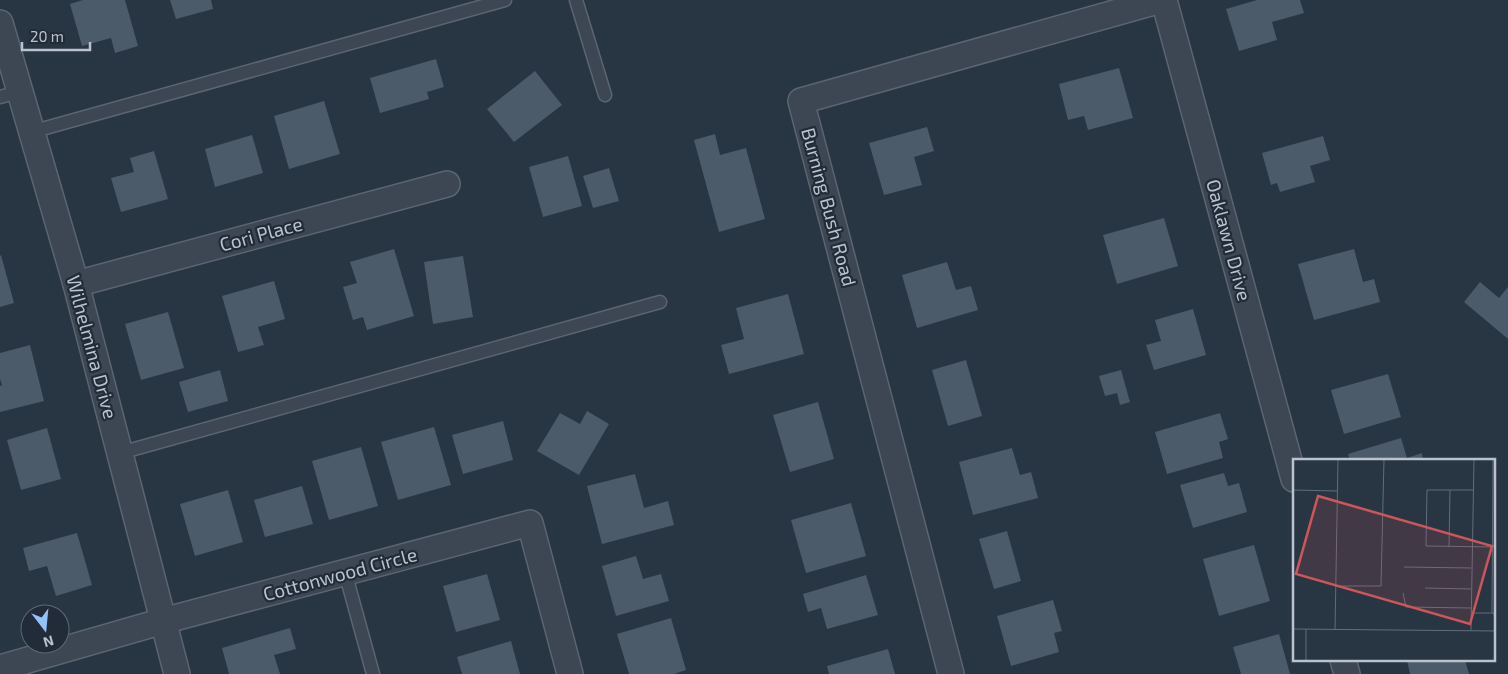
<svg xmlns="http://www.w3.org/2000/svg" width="1508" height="674" font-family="'Exo 2',sans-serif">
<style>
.building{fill:#4c5b69}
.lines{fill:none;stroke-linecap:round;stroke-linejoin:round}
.service-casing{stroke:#5b6570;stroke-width:15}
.minor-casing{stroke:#5b6570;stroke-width:28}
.service{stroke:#3c4753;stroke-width:12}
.minor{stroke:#3c4753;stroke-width:25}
.labels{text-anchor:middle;stroke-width:4.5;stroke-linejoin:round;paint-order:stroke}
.street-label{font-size:19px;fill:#bac2cd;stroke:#212c38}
.inset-road{fill:none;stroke:#626d7a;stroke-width:1}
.view{fill:#ce565a;fill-opacity:0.15;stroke:#ce565a;stroke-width:2.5}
.inset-edge{fill:none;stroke:#bac2cd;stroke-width:2.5}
</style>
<rect width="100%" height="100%" fill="#283543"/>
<g class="building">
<path d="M83,0H125L138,46L115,53L111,38L82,46L70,4Z"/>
<path d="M170,0H211L213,9L176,19Z"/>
<path d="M1257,0H1300L1304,13L1272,22L1277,40L1239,51L1226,9Z"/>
<path d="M436,59L444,87L427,92L429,99L380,113L370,78Z"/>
<path d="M1119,68L1133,118L1088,130L1084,116L1068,120L1059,84Z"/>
<path d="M535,71L562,105L514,142L487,109Z"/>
<path d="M324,101L340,154L289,169L274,116Z"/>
<path d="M927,127L934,151L914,157L922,185L884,195L869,143Z"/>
<path d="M715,134L720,155L746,148L765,219L719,232L694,140Z"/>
<path d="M252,135L263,173L215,187L205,149Z"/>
<path d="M1323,136L1330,160L1310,166L1315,182L1280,192L1277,183L1271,185L1262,153Z"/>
<path d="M154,151L168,199L121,212L111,178L134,172L130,158Z"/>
<path d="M568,156L582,206L543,217L529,167Z"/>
<path d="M609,168L619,201L593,208L583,176Z"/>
<path d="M1164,218L1178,266L1117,284L1103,235Z"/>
<path d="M394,249L414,316L367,330L363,317L353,320L343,287L357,283L350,262Z"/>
<path d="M1354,249L1363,282L1374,279L1380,302L1314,320L1298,264Z"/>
<path d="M1,255L14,303L0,307V256Z"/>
<path d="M463,256L473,317L433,324L424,262Z"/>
<path d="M947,262L956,290L971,286L978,310L917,328L902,275Z"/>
<path d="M274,281L285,319L258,327L264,345L238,352L222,296Z"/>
<path d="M1480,282L1499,298L1508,287V339L1464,302Z"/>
<path d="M788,294L804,354L729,374L721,345L744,339L736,308Z"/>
<path d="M1193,309L1206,355L1154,370L1146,345L1161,341L1155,320Z"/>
<path d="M168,312L184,368L141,380L125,324Z"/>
<path d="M30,345L44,401L0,412V386L2,385L0,379V353Z"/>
<path d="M966,360L982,416L948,426L932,370Z"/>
<path d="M220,370L228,401L188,412L179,382Z"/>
<path d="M1121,370L1130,402L1120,405L1117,393L1105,396L1099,376Z"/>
<path d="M1388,374L1401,417L1344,434L1331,390Z"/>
<path d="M818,402L834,459L790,472L773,415Z"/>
<path d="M587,411L609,424L579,475L537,451L560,413L580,424Z"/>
<path d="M1220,413L1228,439L1219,442L1223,458L1167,474L1155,432Z"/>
<path d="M503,421L513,460L463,474L452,435Z"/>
<path d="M434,427L451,485L398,500L381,442Z"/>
<path d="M47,428L61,479L21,490L7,440Z"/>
<path d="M1401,438L1407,458L1422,453L1423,460H1350L1348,454Z"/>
<path d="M361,447L378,506L329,520L312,461Z"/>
<path d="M1012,448L1020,475L1031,472L1038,498L973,515L959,462Z"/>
<path d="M1224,473L1228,486L1239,483L1247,512L1193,528L1180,485Z"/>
<path d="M635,474L644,508L668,501L674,525L602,544L587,486Z"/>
<path d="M302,486L313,524L265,537L254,500Z"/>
<path d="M228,490L243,542L195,556L180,504Z"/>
<path d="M851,503L866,556L806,573L791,520Z"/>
<path d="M1007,531L1021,581L994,589L979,539Z"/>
<path d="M77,533L92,585L56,596L47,566L29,571L23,548Z"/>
<path d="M1254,545L1270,601L1219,616L1203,559Z"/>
<path d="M636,556L643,579L661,574L669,601L616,616L602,566Z"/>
<path d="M487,574L500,620L456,632L443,586Z"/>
<path d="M866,575L878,615L827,629L821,608L808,612L803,594Z"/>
<path d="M1053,600L1062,631L1054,633L1059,652L1011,666L997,616Z"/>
<path d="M671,618L686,670L674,674H629L617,634Z"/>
<path d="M290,628L296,649L274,655L280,674H229L222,648Z"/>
<path d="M1279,634L1290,674H1241L1233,647Z"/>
<path d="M511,641L520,674H462L457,657Z"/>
<path d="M888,649L895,674H829L827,666Z"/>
<path d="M1407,660H1465L1469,674H1410Z"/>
</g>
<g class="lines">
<defs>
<g id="service">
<path d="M576,0L605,95"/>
<path d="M0,97L19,92"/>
<path d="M31,132L505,0"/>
<path d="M120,453L660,302"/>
<path d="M345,572L373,674"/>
</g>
<g id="minor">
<path d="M1164,0L1294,479"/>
<path d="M0,23L76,284L177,674"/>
<path d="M76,284L447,184"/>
<path d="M1343,660L1347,674"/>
<path d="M0,668L163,621L530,523L570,674"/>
<path d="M951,674L801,101L1161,0"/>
</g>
</defs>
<use href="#service" class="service-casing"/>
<use href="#minor" class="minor-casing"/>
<use href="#service" class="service"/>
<use href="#minor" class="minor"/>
</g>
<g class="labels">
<g class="street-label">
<text transform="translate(829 207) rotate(75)" y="7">Burning Bush Road</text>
<text transform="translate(261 234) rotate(-15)" y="7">Cori Place</text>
<text transform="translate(1229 240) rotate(75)" y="7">Oaklawn Drive</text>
<text transform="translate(92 347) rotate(75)" y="7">Wilhelmina Drive</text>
<text transform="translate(340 574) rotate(-15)" y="7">Cottonwood Circle</text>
</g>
</g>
<g transform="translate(1293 459)">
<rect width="202" height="202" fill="#283543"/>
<path class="inset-road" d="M200,0L199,153L203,158M0,31L44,32M180,31H134L133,87L203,88M156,88L157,31M111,108L178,109M43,127H88L91,0M132,129L178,130M110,134L113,148L178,149M178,154H200M0,170L203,172M42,171L45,0M178,172L181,0M13,202V170"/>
<path class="view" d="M25,37L199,87L177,165L3,115Z"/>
<rect width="202" height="202" class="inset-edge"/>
</g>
<g transform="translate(45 629) rotate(164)"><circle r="24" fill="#212c38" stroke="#5e6874"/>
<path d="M0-4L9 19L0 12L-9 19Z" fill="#94c1f7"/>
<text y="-8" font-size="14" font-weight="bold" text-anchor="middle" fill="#bac2cd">N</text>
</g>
<path d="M22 42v8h68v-8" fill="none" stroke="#bac2cd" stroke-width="2.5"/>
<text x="30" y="42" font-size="15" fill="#bac2cd" stroke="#212c38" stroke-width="4" paint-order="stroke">20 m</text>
</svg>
